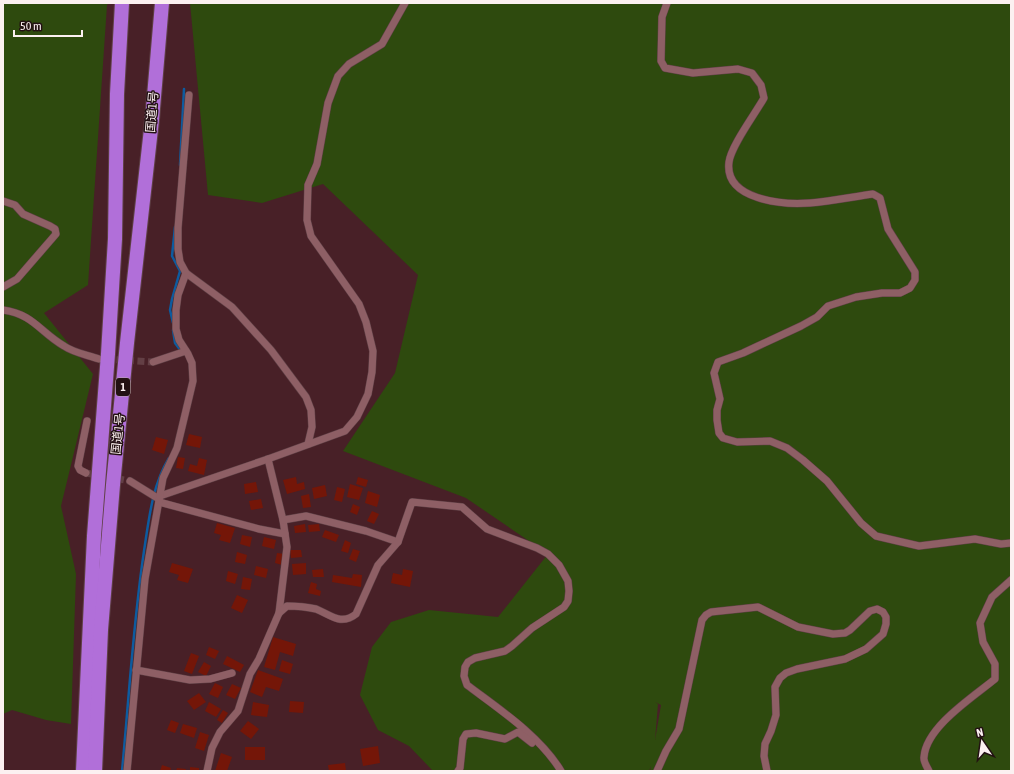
<svg xmlns="http://www.w3.org/2000/svg" width="1014" height="774" font-family="'Asap Condensed','Noto Sans JP',sans-serif">
<style>
.green{fill:#2e4a0e;fill-rule:evenodd}
.lines{fill:none;stroke-linecap:round;stroke-linejoin:round}
.stream{stroke:#0d5b9f;stroke-width:2.5}
.building{fill:#741608}
.street-tunnel{stroke:#633f45;stroke-width:7;stroke-dasharray:7 3.5;stroke-linecap:butt}
.street-casing{stroke:#5f4046;stroke-width:8}
.highway-casing{stroke:#5f4046;stroke-width:16}
.street{stroke:#8e5f65;stroke-width:7}
.highway{stroke:#b16fd9;stroke-width:14}
.labels{text-anchor:middle;stroke-width:3;stroke-linejoin:round;paint-order:stroke}
.shield{fill:#231113;stroke:#bbadae;stroke-width:1}
.shield-label{font-size:11px;font-weight:bold;fill:#fcf0f1}
.street-label{font-size:12px;fill:#fcf0f1;stroke:#231113}
</style>
<rect width="100%" height="100%" fill="#482027"/>
<g class="green">
<path d="M3,3H109L107,5L88,285L44,313L93,374L61,506L76,574L71,724L46,720L12,710L3,714Z"/>
<path d="M190,3H1011V771H650L651,766L649,771H433L409,746L378,730L360,695L372,647L391,622L429,610L498,617L548,554L466,498L343,451L395,373L418,275L323,184L262,203L208,195ZM655,702L661,705L655,740L658,704Z"/>
</g>
<g class="lines">
<g class="stream">
<path d="M180,165L184,89"/>
<path d="M173,323L170,310L172,299L180,271L172,256L175,227"/>
<path d="M173,330L175,343L181,351"/>
<path d="M122,771C129,698 133,624 144,551C149,519 152,486 169,458"/>
</g>
</g>
<g class="building">
<path d="M189,434L202,437L200,448L186,445Z"/>
<path d="M156,437L168,440L164,454L152,450Z"/>
<path d="M178,457L185,458L183,469L176,468Z"/>
<path d="M199,458L207,460L204,475L188,471L190,464L197,466Z"/>
<path d="M296,477L297,484L304,482L305,489L287,494L283,480Z"/>
<path d="M358,477L368,480L366,487L356,484Z"/>
<path d="M256,482L258,492L245,494L244,484Z"/>
<path d="M350,484L363,488L359,500L347,497Z"/>
<path d="M325,485L327,496L314,499L312,488Z"/>
<path d="M337,487L345,489L342,502L334,500Z"/>
<path d="M368,491L380,495L377,507L365,503Z"/>
<path d="M309,494L311,507L303,508L301,496Z"/>
<path d="M261,499L263,508L251,510L249,501Z"/>
<path d="M353,504L360,507L357,515L350,512Z"/>
<path d="M372,511L379,514L374,524L367,521Z"/>
<path d="M217,523L235,528L230,543L219,540L221,535L214,533Z"/>
<path d="M305,524L306,532L295,533L294,526Z"/>
<path d="M319,524L320,531L309,532L308,525Z"/>
<path d="M325,530L339,535L336,542L322,537Z"/>
<path d="M242,535L252,537L250,547L240,544Z"/>
<path d="M264,537L276,540L274,549L262,546Z"/>
<path d="M345,540L351,543L348,553L341,551Z"/>
<path d="M353,549L360,551L356,562L349,559Z"/>
<path d="M290,550H301L302,557L291,558Z"/>
<path d="M237,552L247,555L245,564L235,562Z"/>
<path d="M277,553L285,554L282,565L275,563Z"/>
<path d="M172,563L193,569L188,583L177,580L179,575L169,572Z"/>
<path d="M306,563V574L293,575L292,564Z"/>
<path d="M256,566L268,569L266,578L254,575Z"/>
<path d="M323,569L324,577H313L312,570Z"/>
<path d="M403,569L413,571L410,587L391,583L393,573L402,575Z"/>
<path d="M228,571L238,574L235,584L226,581Z"/>
<path d="M353,574L362,575L361,587L332,582L333,575L352,578Z"/>
<path d="M243,577L252,579L250,590L241,589Z"/>
<path d="M311,582L317,584L316,589L321,591L320,596L308,593Z"/>
<path d="M237,595L248,600L242,613L231,608Z"/>
<path d="M273,637L296,644L293,656L280,652L275,670L264,667Z"/>
<path d="M209,647L219,651L215,659L206,655Z"/>
<path d="M191,653L199,656L192,674L184,671Z"/>
<path d="M227,656L244,665L240,672L223,664Z"/>
<path d="M282,660L293,664L290,674L279,671Z"/>
<path d="M204,662L211,666L206,676L198,672Z"/>
<path d="M258,670L283,679L279,691L266,687L262,697L250,692Z"/>
<path d="M215,683L223,687L218,698L209,694Z"/>
<path d="M232,684L241,688L235,699L226,695Z"/>
<path d="M199,693L206,702L194,710L187,701Z"/>
<path d="M290,701L304,702L303,713L289,712Z"/>
<path d="M209,702L221,709L216,717L205,711Z"/>
<path d="M253,702L269,705L267,717L251,715Z"/>
<path d="M223,710L228,713L222,723L217,720Z"/>
<path d="M171,720L179,723L175,733L167,730Z"/>
<path d="M248,721L259,729L251,739L240,731Z"/>
<path d="M183,724L197,728L194,738L180,733Z"/>
<path d="M200,732L209,735L204,751L195,748Z"/>
<path d="M378,746L380,763L363,766L360,749Z"/>
<rect x="245" y="747" width="20" height="13"/>
<path d="M221,753L232,757L227,771H215Z"/>
<path d="M345,763L346,771H329L328,765Z"/>
<path d="M162,765L171,768L170,771H160Z"/>
<path d="M190,767L199,768V771H190Z"/>
<path d="M177,768L186,769L185,771H176Z"/>
</g>
<g class="lines">
<g class="street-tunnel">
<path d="M106,359L153,362"/>
<path d="M86,473L130,481"/>
</g>
<defs>
<g id="street">
<path d="M667,3L662,17L661,61L665,68L693,73L738,69L752,73L761,85L764,98C755,114 731,146 729,162C724,200 783,205 810,203C831,201 852,197 873,194L880,198L888,229L915,272V280L910,288L900,293H882L856,297L828,306L817,317L801,326L743,353L718,362L714,373L720,399L717,410V420L719,433L723,438L737,442L770,441L787,448L803,460L827,481L861,523L876,536L919,546L975,539L1001,544L1011,543"/>
<path d="M189,95L178,228V249L180,262L186,273L232,307L271,350L306,397L311,410L312,427L308,444"/>
<path d="M3,201L15,205L23,214L50,226L55,229L56,234L17,279L3,287"/>
<path d="M3,310C33,314 40,332 64,346C74,353 88,355 99,359"/>
<path d="M153,362L186,351"/>
<path d="M268,459L283,520L287,547L279,613"/>
<path d="M86,473L80,470L78,466L87,421"/>
<path d="M130,481L159,499"/>
<path d="M160,496L268,459L345,431L357,417L368,394L372,372L373,351L366,322L359,304L311,236L307,220L308,185L317,164L328,103L338,76L349,64L382,44L405,3"/>
<path d="M159,502L259,529L285,534"/>
<path d="M283,520L306,516L366,531L398,542"/>
<path d="M136,670L190,680L210,679L232,673"/>
<path d="M127,771L145,579L163,478L177,448L193,381L192,363L188,354L179,340L176,329V310L178,295L186,273"/>
<path d="M207,771L212,748L220,732L238,711L250,674L259,659L279,613L287,606C297,606 307,607 316,609C331,615 341,626 356,614L378,565L398,542L412,502L462,507L487,529L537,548L548,554L559,565L568,581L569,591L568,601L564,607L532,628L512,646L505,651L475,658L468,662L465,667L464,676L467,685C499,709 540,736 561,771"/>
<path d="M458,771L460,768L463,739L466,734L476,733L505,739L518,732L532,743"/>
<path d="M657,771L666,751L679,729L702,620L706,615L711,612L758,607L798,627L833,634L845,633L850,630L870,611L877,609L883,612L886,617V624L883,634L866,649L845,659L797,669L786,673L780,678L775,687L776,715L771,731L765,744L764,756L767,771"/>
<path d="M929,771C927,767 923,761 924,757C926,727 973,697 995,679V664L983,642L980,623L992,597L1011,580"/>
</g>
<g id="highway">
<path d="M83,771L94,536L108,354L115,239L117,94L122,3"/>
<path d="M95,771L101,630L113,485L127,343L152,120L162,3"/>
</g>
</defs>
<use href="#street" class="street-casing"/>
<use href="#highway" class="highway-casing"/>
<use href="#street" class="street"/>
<use href="#highway" class="highway"/>
</g>
<g class="labels">
<rect class="shield" x="116" y="378" width="14" height="18" rx="3"/>
<g class="shield-label">
<text x="123" y="391">1</text>
</g>
<g class="street-label">
<text transform="translate(152 112) rotate(-85)" y="4">国道1号</text>
<text transform="translate(118 434) rotate(-84)" y="4">国道1号</text>
</g>
</g>
<rect width="1014" height="774" fill="none" stroke="#fcf0f1" stroke-width="8"/>
<g transform="translate(982 742) rotate(347)" stroke="#231113" stroke-width="3" paint-order="stroke">
<path d="M0-3L7 15L0 10L-7 15Z" fill="#fcf0f1"/>
<text y="-6" font-size="11" font-weight="bold" text-anchor="middle" fill="#fcf0f1">N</text>
</g>
<path d="M14 30v6h68v-6" fill="none" stroke="#fcf0f1" stroke-width="2"/>
<text x="20" y="30" font-size="12" fill="#fcf0f1" stroke="#231113" stroke-width="3" paint-order="stroke">50 m</text>
</svg>
